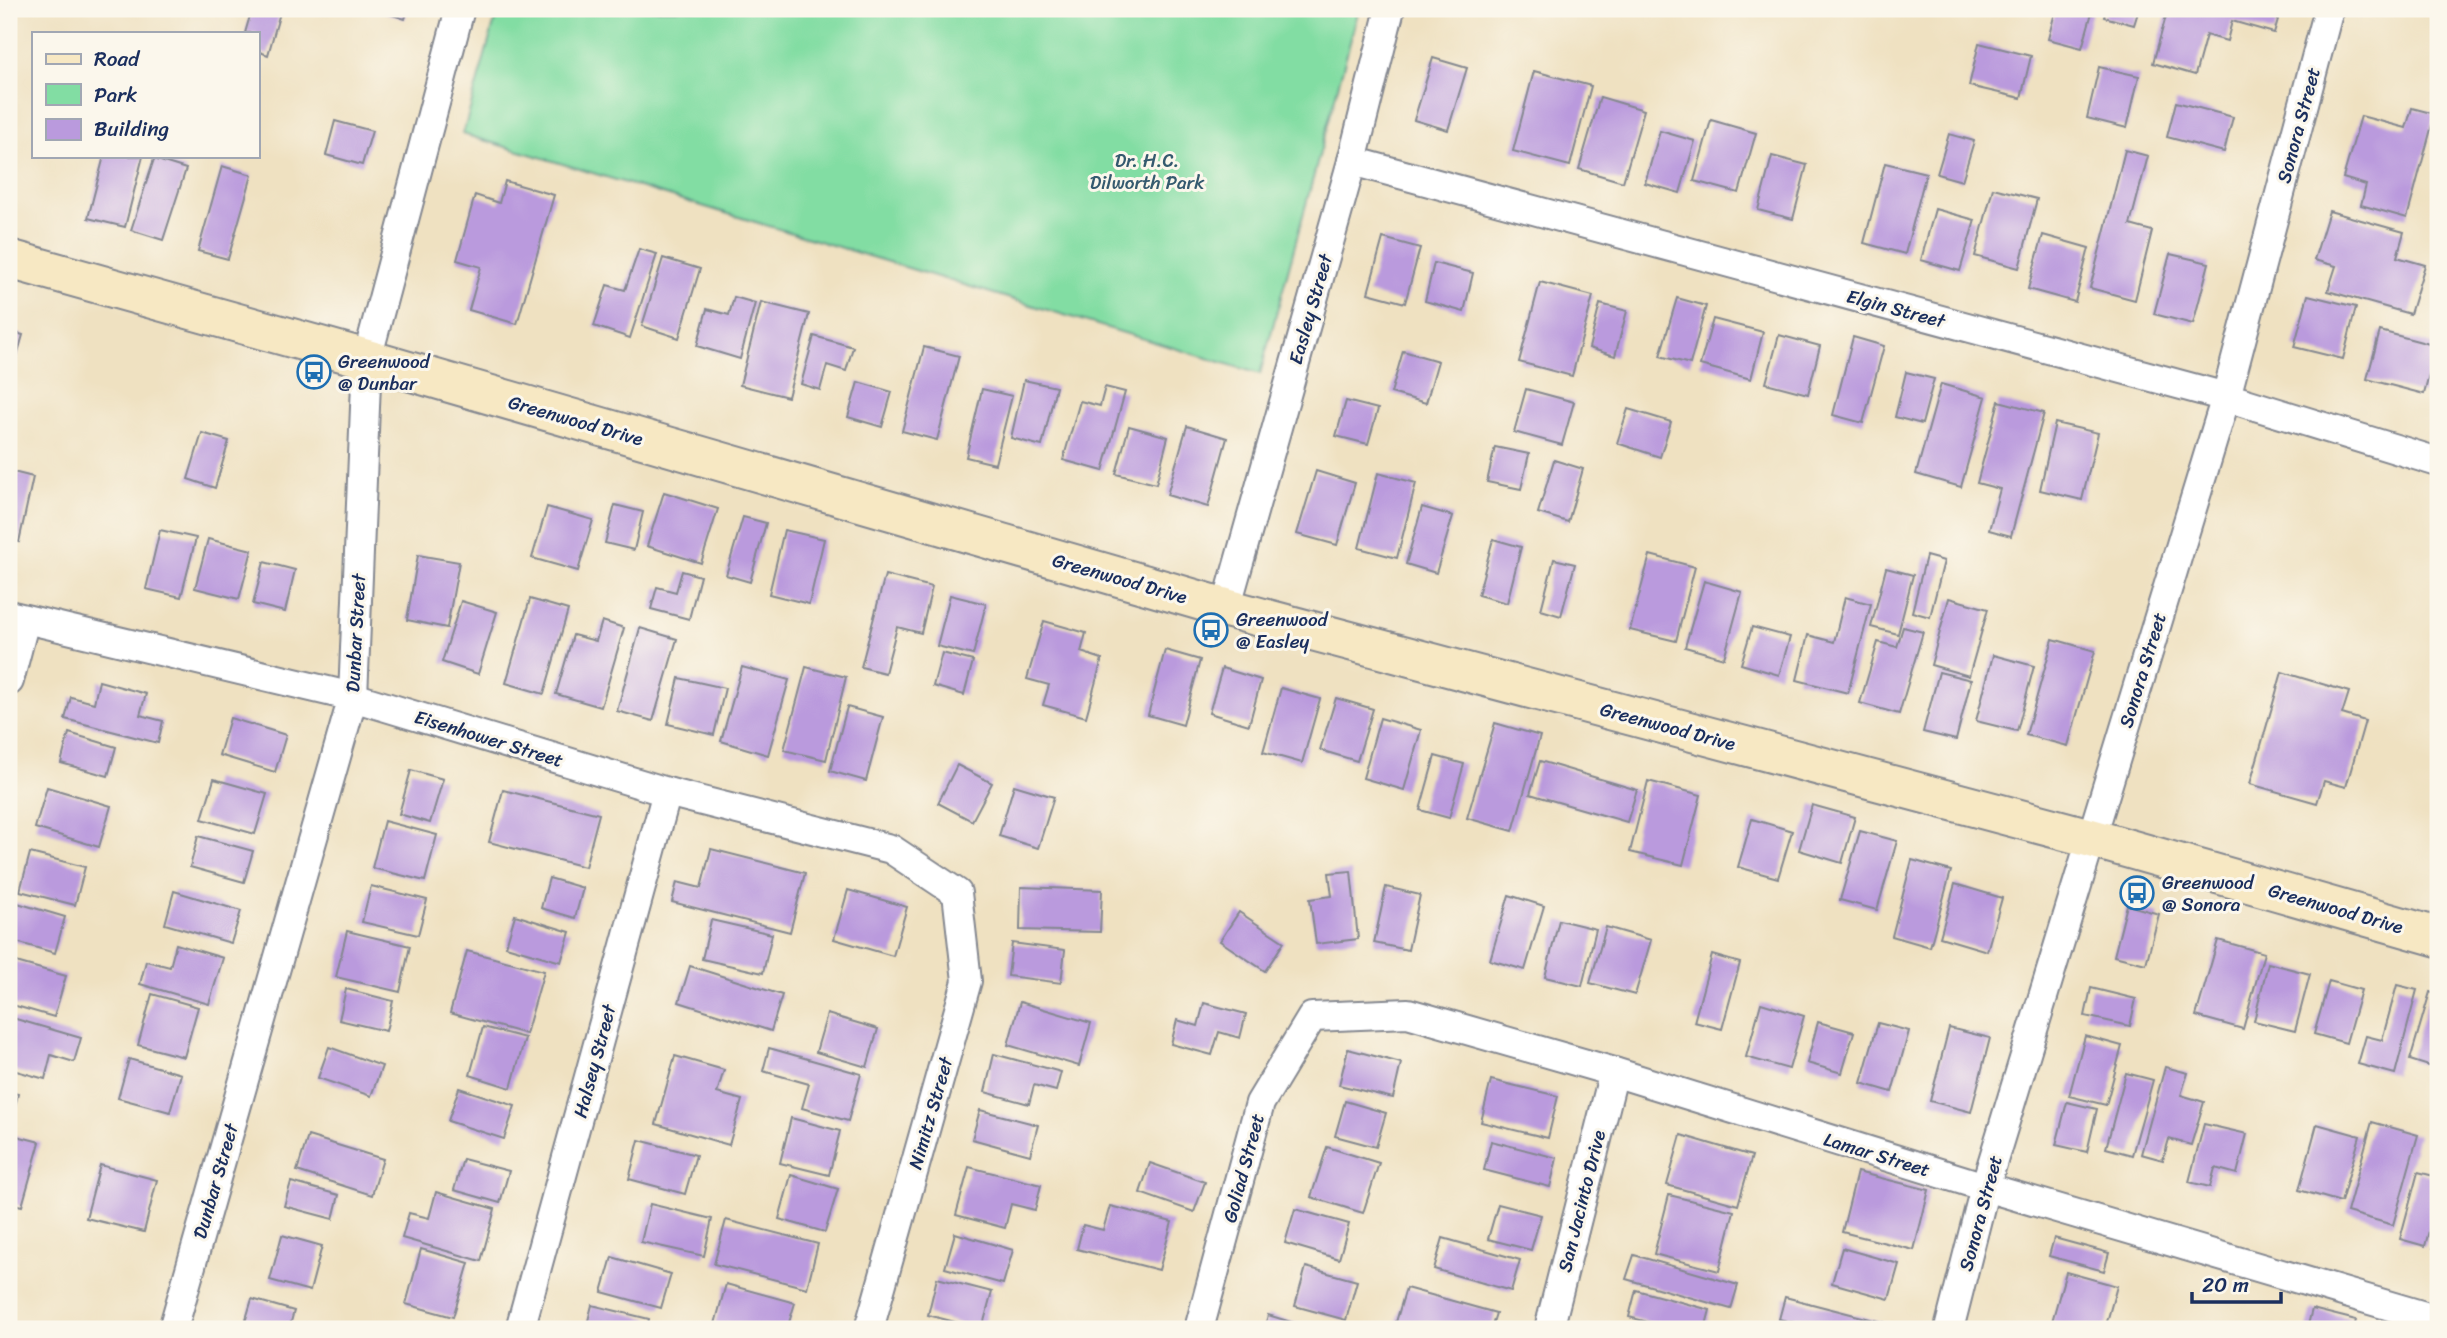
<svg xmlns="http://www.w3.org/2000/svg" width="2447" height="1338" font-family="Sriracha,sans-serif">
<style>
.green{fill:#82dda3;stroke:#4e8680;stroke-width:2}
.building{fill:#ba9add}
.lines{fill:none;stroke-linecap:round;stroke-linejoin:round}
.street-casing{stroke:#858890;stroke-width:32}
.secondary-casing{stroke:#858890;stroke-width:42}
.street{stroke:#fff;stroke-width:28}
.secondary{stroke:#f7e8c3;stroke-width:38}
.labels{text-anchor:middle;stroke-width:6;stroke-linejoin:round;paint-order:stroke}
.street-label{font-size:19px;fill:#1b2f5e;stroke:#fbf7ec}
.park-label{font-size:19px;fill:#355a6f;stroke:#fbf7ec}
.poi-label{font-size:19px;fill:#1b2f5e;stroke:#fbf7ec;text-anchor:start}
</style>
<rect width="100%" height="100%" fill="#fbf7ec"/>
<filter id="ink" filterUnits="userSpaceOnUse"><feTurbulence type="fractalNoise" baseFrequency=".0143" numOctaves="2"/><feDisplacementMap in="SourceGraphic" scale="14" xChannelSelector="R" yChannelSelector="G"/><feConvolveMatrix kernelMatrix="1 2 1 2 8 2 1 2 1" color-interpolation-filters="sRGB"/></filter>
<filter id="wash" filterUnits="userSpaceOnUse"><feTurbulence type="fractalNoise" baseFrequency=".00686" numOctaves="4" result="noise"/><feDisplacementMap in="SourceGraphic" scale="28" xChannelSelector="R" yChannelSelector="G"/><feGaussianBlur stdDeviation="1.57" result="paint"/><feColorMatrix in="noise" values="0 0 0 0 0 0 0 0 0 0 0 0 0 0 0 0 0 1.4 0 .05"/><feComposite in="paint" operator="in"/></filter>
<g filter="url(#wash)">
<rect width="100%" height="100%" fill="#efe1c1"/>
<path class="green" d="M498,9H1359L1260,374L463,134Z"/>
<g id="blocks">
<g class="building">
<path d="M252,9H281L268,55L257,51V33H245Z"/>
<path d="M374,9H408L405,19Z"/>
<path d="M2056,9H2093L2082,48L2048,39Z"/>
<path d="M2106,9H2139L2134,25L2104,17Z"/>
<path d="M2168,9H2281L2274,33L2232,21L2227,41L2206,35L2195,75L2153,63Z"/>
<path d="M1979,43L2031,56L2021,98L1969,86Z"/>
<path d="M1433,58L1467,68L1448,130L1414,120Z"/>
<path d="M2099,67L2139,76L2127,128L2087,118Z"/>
<path d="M1534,71L1591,86L1570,166L1513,151Z"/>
<path d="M1600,97L1644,110L1623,182L1579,169Z"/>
<path d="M2176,102L2233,117L2224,152L2167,137Z"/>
<path d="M2412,108L2435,114L2407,218L2361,205L2366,185L2343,178L2361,116L2406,128Z"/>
<path d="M1711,120L1756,133L1739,193L1694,181Z"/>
<path d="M335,121L372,131L362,165L326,155Z"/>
<path d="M1660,131L1695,141L1680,193L1645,183Z"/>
<path d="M1949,134L1974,141L1962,181L1937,174Z"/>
<path d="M2125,150L2148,156L2130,225L2152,231L2135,300L2090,288Z"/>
<path d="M104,156H143L125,227L88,218Z"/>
<path d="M1772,156L1807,165L1793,219L1758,210Z"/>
<path d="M154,159L186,169L163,240L131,230Z"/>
<path d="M1885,163L1926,173L1905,254L1864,243Z"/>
<path d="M222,166L252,175L228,259L198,251Z"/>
<path d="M505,181L554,195L517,324L469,310L481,267L457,260L475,195L499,203Z"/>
<path d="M1993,188L2037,199L2019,268L1975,256Z"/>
<path d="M1935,209L1975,220L1960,271L1921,260Z"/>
<path d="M2329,211L2404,232L2397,257L2425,265L2410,314L2328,291L2336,266L2314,260Z"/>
<path d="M2043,235L2089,248L2075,302L2028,289Z"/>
<path d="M1383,238L1420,248L1405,303L1368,293Z"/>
<path d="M639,249L657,254L630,338L594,326L607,285L625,290Z"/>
<path d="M2170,254L2209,263L2193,324L2154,314Z"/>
<path d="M663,258L700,269L679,338L642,326Z"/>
<path d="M1434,263L1473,273L1464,312L1425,301Z"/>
<path d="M1540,282L1593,296L1572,376L1519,362Z"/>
<path d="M2308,295L2356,307L2343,359L2294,347Z"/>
<path d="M734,297L755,303L740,359L697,346L707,309L729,315Z"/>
<path d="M1677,298L1706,306L1690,364L1660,356Z"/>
<path d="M761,302L809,314L788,397L740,385Z"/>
<path d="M1600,304L1627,311L1615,356L1589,348Z"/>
<path d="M1713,319L1763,332L1751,379L1700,365Z"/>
<path d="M9,331L23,335L9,383Z"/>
<path d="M2380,331L2437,346L2424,394L2367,379Z"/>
<path d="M1779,335L1820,346L1808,394L1766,383Z"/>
<path d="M814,336L853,347L846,371L827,365L820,390L801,384Z"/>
<path d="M1853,337L1884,346L1863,423L1833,415Z"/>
<path d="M924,347L959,356L937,440L902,431Z"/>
<path d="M1403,351L1438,361L1426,403L1391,393Z"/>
<path d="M1906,372L1934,379L1922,424L1895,417Z"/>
<path d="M1024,380L1056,387L1042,446L1011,438Z"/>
<path d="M858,382L892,392L882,427L848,417Z"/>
<path d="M1941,384L1986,397L1961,487L1916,474Z"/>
<path d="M1105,387L1125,392L1103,471L1063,460L1080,401L1100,406Z"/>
<path d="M982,389L1012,396L995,464L966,457Z"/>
<path d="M1526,389L1574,402L1562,445L1514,432Z"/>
<path d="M1346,401L1378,409L1368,444L1336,436Z"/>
<path d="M1999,401L2044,413L2011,536L1989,530L2000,489L1977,483Z"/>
<path d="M1628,409L1671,422L1660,457L1617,443Z"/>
<path d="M2055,423L2098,433L2082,500L2040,490Z"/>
<path d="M1129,426L1168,437L1156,484L1116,474Z"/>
<path d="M1187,426L1227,438L1208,507L1167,495Z"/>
<path d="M202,433L229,441L215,488L188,479Z"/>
<path d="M1495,447L1529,454L1521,489L1487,482Z"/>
<path d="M1554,460L1583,469L1568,522L1538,513Z"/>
<path d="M9,471L33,477L19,542L9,540Z"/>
<path d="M1316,471L1355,483L1337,545L1297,534Z"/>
<path d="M1378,473L1416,483L1397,558L1359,548Z"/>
<path d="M664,492L718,509L701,563L647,546Z"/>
<path d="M615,505L643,512L634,550L605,543Z"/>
<path d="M547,507L593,520L578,571L532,558Z"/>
<path d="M1422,507L1453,516L1436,573L1406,564Z"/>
<path d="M743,517L766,523L750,582L726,575Z"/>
<path d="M160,530L196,538L181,597L146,589Z"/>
<path d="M784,530L824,539L809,604L769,594Z"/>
<path d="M208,539L252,550L239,599L195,588Z"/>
<path d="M1493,539L1521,547L1507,603L1478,595Z"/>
<path d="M418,555L459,562L447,628L407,620Z"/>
<path d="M1650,555L1695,567L1676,641L1630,630Z"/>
<path d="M1926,556L1944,561L1930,617L1912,612Z"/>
<path d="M1554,559L1575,564L1561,616L1541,610Z"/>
<path d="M264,562L295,570L285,612L253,604Z"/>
<path d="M1886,568L1913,575L1898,634L1871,627Z"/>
<path d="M682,571L700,576L689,619L651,609L657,587L676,592Z"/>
<path d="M885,575L932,587L921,633L897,627L885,673L861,667Z"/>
<path d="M1704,581L1742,592L1724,658L1685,647Z"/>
<path d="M950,595L986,604L973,655L937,646Z"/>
<path d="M1845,597L1871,604L1848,693L1797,680L1808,635L1834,642Z"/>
<path d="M1949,598L1988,609L1969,676L1931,665Z"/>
<path d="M530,599L568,610L544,694L506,683Z"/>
<path d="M461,601L497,612L478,674L442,662Z"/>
<path d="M602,621L624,628L601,707L556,694L573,635L596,641Z"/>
<path d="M1044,621L1086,633L1081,652L1102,659L1086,717L1043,705L1049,685L1027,679Z"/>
<path d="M1752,627L1790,637L1779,675L1741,664Z"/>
<path d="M1903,627L1923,632L1899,714L1860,703L1878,642L1897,647Z"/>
<path d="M640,628L677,639L653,721L617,711Z"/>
<path d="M2053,639L2095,651L2068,746L2026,735Z"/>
<path d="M1165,650L1200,660L1183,725L1148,715Z"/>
<path d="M942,653L973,661L964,695L933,686Z"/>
<path d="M1993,655L2034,666L2017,731L1976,721Z"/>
<path d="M742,667L789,680L768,755L721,741Z"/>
<path d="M806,667L846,677L826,760L784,750Z"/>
<path d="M1222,668L1261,680L1249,725L1209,713Z"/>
<path d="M1939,672L1971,680L1956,740L1923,732Z"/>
<path d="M2282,672L2349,692L2342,714L2365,721L2346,787L2324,781L2317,803L2250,784Z"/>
<path d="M679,678L725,688L714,735L668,724Z"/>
<path d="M99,681L146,694L140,715L163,721L158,743L65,719L71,697L94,703Z"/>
<path d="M1281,688L1320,699L1302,763L1263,752Z"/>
<path d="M1336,698L1373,709L1357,761L1320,750Z"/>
<path d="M847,707L883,717L866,781L830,771Z"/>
<path d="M230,718L286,735L275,772L219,755Z"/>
<path d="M1380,718L1421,730L1404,790L1363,778Z"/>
<path d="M1495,723L1540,736L1513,831L1467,818Z"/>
<path d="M69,733L116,747L108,776L61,763Z"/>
<path d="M1435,756L1464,764L1449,818L1420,810Z"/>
<path d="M1540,761L1637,790L1627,822L1530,794Z"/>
<path d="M957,765L992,783L972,821L938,803Z"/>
<path d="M411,770L443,779L430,823L399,814Z"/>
<path d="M214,779L267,794L255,834L202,819Z"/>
<path d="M1648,781L1701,795L1683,865L1630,852Z"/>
<path d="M1014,785L1054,797L1038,848L999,836Z"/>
<path d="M47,787L111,806L99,847L35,828Z"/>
<path d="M503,790L599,814L585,867L489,842Z"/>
<path d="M1812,805L1855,817L1842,863L1799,850Z"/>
<path d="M1752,819L1792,831L1778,878L1738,867Z"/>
<path d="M384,821L437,835L425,881L372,868Z"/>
<path d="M1860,831L1897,841L1877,910L1840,900Z"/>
<path d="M198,836L253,851L244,882L190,867Z"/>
<path d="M711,849L805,873L790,932L672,902L677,882L701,888Z"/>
<path d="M30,853L85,867L75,905L20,891Z"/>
<path d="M1912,860L1951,871L1930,947L1892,936Z"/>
<path d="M1351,871L1358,939L1316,944L1310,899L1332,896L1329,873Z"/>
<path d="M549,878L583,888L575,918L541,908Z"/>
<path d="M1955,884L2002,898L1987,951L1940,937Z"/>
<path d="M371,886L427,900L418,935L362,922Z"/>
<path d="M1021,887L1102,890L1100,932L1020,930Z"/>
<path d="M1386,887L1420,895L1408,950L1374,943Z"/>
<path d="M848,890L907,907L893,956L834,939Z"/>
<path d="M174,891L241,911L231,943L165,924Z"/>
<path d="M1509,895L1544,906L1525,970L1490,960Z"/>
<path d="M14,902L65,917L55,953L9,940V920Z"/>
<path d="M2127,905L2159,914L2146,964L2114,956Z"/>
<path d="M1239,912L1284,942L1265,971L1220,941Z"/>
<path d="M515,915L570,932L561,962L506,946Z"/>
<path d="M711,920L772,934L763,973L702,959Z"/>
<path d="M1559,920L1596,929L1582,986L1545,977Z"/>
<path d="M1606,927L1651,940L1635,995L1590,983Z"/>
<path d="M347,931L410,946L400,992L336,977Z"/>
<path d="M2218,940L2264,953L2243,1029L2196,1016Z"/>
<path d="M1012,943L1065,950L1061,983L1008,976Z"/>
<path d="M176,944L223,958L209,1004L140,984L146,961L170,967Z"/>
<path d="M467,951L544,971L526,1034L450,1013Z"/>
<path d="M1712,955L1740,963L1722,1029L1694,1022Z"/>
<path d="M9,960L66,976L54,1017L9,1004Z"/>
<path d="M2268,963L2310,974L2295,1031L2254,1021Z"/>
<path d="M690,966L782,995L771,1031L679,1002Z"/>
<path d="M2329,981L2361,990L2346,1043L2314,1034Z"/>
<path d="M2397,985L2417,990L2395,1074L2358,1064L2366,1036L2382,1040Z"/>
<path d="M2091,988L2136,999L2130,1026L2085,1016Z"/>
<path d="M346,989L393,1001L386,1031L339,1020Z"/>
<path d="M2430,992L2438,995V1069L2410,1060Z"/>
<path d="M152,994L198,1007L184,1057L138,1045Z"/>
<path d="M1020,1002L1091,1023L1079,1066L1008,1045Z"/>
<path d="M1204,1003L1246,1014L1240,1038L1219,1032L1212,1055L1171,1044L1177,1020L1198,1026Z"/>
<path d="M1761,1003L1804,1016L1789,1069L1746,1057Z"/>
<path d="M827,1014L878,1029L867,1067L816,1052Z"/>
<path d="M9,1017L81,1038L74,1062L51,1055L45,1079L9,1069Z"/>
<path d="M1818,1022L1854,1032L1842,1073L1807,1063Z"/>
<path d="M1878,1023L1909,1031L1892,1092L1861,1083Z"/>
<path d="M483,1027L525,1038L511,1088L470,1075Z"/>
<path d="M1949,1028L1990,1038L1971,1112L1930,1101Z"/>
<path d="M2085,1036L2122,1046L2106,1105L2069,1096Z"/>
<path d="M329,1047L382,1066L371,1096L318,1078Z"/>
<path d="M769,1048L861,1074L848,1121L802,1108L809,1084L763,1071Z"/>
<path d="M1348,1049L1401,1063L1393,1098L1339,1085Z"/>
<path d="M994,1054L1061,1072L1056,1091L1034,1085L1029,1104L985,1092Z"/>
<path d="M675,1056L724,1070L717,1093L742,1100L729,1145L656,1124Z"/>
<path d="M129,1059L181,1074L170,1112L118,1098Z"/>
<path d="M2165,1067L2188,1073L2181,1095L2204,1102L2191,1145L2169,1139L2163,1160L2141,1154Z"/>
<path d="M2126,1073L2153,1080L2132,1155L2106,1148Z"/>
<path d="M1491,1080L1558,1096L1548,1138L1481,1122Z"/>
<path d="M459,1088L515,1106L504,1139L448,1121Z"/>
<path d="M9,1092L18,1094L10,1128H9Z"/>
<path d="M1345,1101L1386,1113L1376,1147L1335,1136Z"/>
<path d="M2067,1102L2097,1109L2087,1152L2056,1145Z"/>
<path d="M980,1110L1038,1125L1030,1155L972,1139Z"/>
<path d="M791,1118L840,1131L829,1175L780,1163Z"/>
<path d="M2372,1122L2418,1135L2393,1225L2347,1212Z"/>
<path d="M2204,1124L2247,1134L2237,1174L2215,1168L2210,1187L2189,1182Z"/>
<path d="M2317,1124L2360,1136L2341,1202L2299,1190Z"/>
<path d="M9,1134L40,1142L22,1206L9,1203Z"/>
<path d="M1681,1135L1752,1156L1738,1205L1667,1185Z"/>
<path d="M308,1136L383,1159L372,1195L297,1171Z"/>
<path d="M639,1140L696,1155L685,1194L629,1179Z"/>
<path d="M1491,1141L1557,1158L1550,1187L1484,1170Z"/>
<path d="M1327,1147L1379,1163L1363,1213L1311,1197Z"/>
<path d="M463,1159L509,1171L500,1203L454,1190Z"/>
<path d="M1150,1163L1205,1182L1194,1212L1140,1193Z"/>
<path d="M100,1165L157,1180L144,1232L86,1218Z"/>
<path d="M969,1167L1041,1185L1035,1210L1011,1204L1005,1228L956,1215Z"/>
<path d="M1857,1172L1929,1190L1914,1250L1842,1232Z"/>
<path d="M2418,1172L2438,1177V1197L2425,1246L2400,1239Z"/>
<path d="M791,1175L838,1189L825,1232L779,1219Z"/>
<path d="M291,1182L339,1195L333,1219L284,1206Z"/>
<path d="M436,1192L495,1209L481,1261L402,1238L409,1213L429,1218Z"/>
<path d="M1669,1195L1734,1211L1719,1271L1654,1254Z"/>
<path d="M650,1204L712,1219L704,1256L641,1242Z"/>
<path d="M1498,1204L1541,1215L1531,1250L1488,1239Z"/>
<path d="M1110,1206L1172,1222L1159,1270L1077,1249L1083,1225L1103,1230Z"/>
<path d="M1295,1209L1349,1224L1339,1259L1285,1243Z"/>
<path d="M726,1220L818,1244L807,1288L714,1264Z"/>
<path d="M2437,1231H2438V1249L2433,1248Z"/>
<path d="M955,1233L1013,1250L1003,1284L945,1268Z"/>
<path d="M282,1235L322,1246L310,1291L270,1280Z"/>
<path d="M1443,1238L1520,1260L1511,1291L1434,1269Z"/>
<path d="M2054,1238L2109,1253L2104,1271L2049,1256Z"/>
<path d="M1842,1248L1899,1264L1889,1299L1832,1283Z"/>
<path d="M421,1249L469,1263L453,1317L406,1304Z"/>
<path d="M1634,1255L1738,1285L1731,1309L1626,1279Z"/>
<path d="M612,1257L671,1274L661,1308L602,1292Z"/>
<path d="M1306,1267L1357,1281L1346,1320L1295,1306Z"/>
<path d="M2066,1272L2117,1286L2105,1329H2065L2051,1325Z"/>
<path d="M937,1278L992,1292L982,1329L928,1315Z"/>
<path d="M726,1284L795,1303L787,1329H733L715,1324Z"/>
<path d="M1406,1288L1496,1313L1491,1329H1394Z"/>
<path d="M1636,1290L1710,1310L1705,1329H1674L1629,1317Z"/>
<path d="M1785,1297L1901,1327L1900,1329H1819L1779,1319Z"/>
<path d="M252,1299L294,1311L289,1329H243Z"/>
<path d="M592,1305L649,1319L647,1329H586Z"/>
<path d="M2312,1309L2356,1320L2354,1329H2307Z"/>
<path d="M1268,1315L1314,1329H1264Z"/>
</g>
</g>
</g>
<g filter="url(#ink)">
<use href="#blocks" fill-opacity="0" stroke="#858890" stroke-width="2"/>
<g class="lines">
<defs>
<g id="street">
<path d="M1352,161L2226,397L2438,462"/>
<path d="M1226,608L1352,161L1390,9"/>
<path d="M9,615L353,697L667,792L891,849L957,893L967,981L869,1329"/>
<path d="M9,681L25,620"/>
<path d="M173,1329L353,697L367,359L460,9"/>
<path d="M520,1329L667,792"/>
<path d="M1199,1329L1260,1103L1312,1017L1408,1013L1614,1072L1985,1187L2438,1320"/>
<path d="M1549,1329L1614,1072"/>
<path d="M1949,1329L1985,1187L2226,397L2329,9"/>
</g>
<path id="secondary" d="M9,259L367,359L1226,608L2091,838L2438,937"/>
</defs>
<use href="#street" class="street-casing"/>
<use href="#secondary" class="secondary-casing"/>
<use href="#street" class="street"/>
<use href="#secondary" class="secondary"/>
</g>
</g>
<defs>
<symbol id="bus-ring" viewBox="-11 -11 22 22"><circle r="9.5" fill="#fbf7ec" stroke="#1f6fb2" stroke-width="1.5"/><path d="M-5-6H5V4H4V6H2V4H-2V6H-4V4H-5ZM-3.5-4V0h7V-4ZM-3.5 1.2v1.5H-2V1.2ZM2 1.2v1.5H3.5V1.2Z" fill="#1f6fb2"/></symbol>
</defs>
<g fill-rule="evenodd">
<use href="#bus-ring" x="295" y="353" width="38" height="38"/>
<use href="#bus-ring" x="1192" y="611" width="38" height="38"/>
<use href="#bus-ring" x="2118" y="874" width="38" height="38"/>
</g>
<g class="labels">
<g class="street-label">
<text transform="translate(2298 125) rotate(-75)" y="7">Sonora Street</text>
<text transform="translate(1896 308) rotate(15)" y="7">Elgin Street</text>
<text transform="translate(1310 309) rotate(-74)" y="7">Easley Street</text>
<text transform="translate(576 420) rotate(16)" y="7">Greenwood Drive</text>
<text transform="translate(1120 578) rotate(16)" y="7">Greenwood Drive</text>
<text transform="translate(355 633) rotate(-87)" y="7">Dunbar Street</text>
<text transform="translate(2142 670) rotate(-73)" y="7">Sonora Street</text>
<text transform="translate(1668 726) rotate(15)" y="7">Greenwood Drive</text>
<text transform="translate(489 738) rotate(17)" y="7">Eisenhower Street</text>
<text transform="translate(2336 908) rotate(16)" y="7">Greenwood Drive</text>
<text transform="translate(594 1061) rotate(-75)" y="7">Halsey Street</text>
<text transform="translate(930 1113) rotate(-74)" y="7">Nimitz Street</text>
<text transform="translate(1877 1154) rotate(17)" y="7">Lamar Street</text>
<text transform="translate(1243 1168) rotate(-75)" y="7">Goliad Street</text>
<text transform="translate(215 1181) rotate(-74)" y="7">Dunbar Street</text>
<text transform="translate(1581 1201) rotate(-76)" y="7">San Jacinto Drive</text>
<text transform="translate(1980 1213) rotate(-75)" y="7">Sonora Street</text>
</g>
<g class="park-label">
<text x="1147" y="167">Dr. H.C.<tspan x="1147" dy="22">Dilworth Park</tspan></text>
</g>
<g class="poi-label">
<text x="338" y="368">Greenwood<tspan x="338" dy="22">@ Dunbar</tspan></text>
<text x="1236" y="626">Greenwood<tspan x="1236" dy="22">@ Easley</tspan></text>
<text x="2162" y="889">Greenwood<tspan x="2162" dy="22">@ Sonora</tspan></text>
</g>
</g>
<rect width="2447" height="1338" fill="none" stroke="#fbf7ec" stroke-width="35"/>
<rect x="32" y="32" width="228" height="126" fill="#fbf7ec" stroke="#a1a7b3" stroke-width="2"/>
<rect x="46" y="54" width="35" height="10" fill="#f7e8c3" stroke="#a1a7b3" stroke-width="2"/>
<text x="94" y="66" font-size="21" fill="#1b2f5e">Road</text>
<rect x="46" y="84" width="35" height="21" fill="#82dda3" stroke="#a1a7b3" stroke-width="2"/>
<text x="94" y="102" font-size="21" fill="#1b2f5e">Park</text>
<rect x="46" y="119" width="35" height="21" fill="#ba9add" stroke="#a1a7b3" stroke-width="2"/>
<text x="94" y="136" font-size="21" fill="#1b2f5e">Building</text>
<path d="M2192 1292v10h89v-10" fill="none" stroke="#1b2f5e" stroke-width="3.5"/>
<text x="2202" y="1292" font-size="21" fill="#1b2f5e" stroke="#fbf7ec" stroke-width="5" paint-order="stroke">20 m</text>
</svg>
